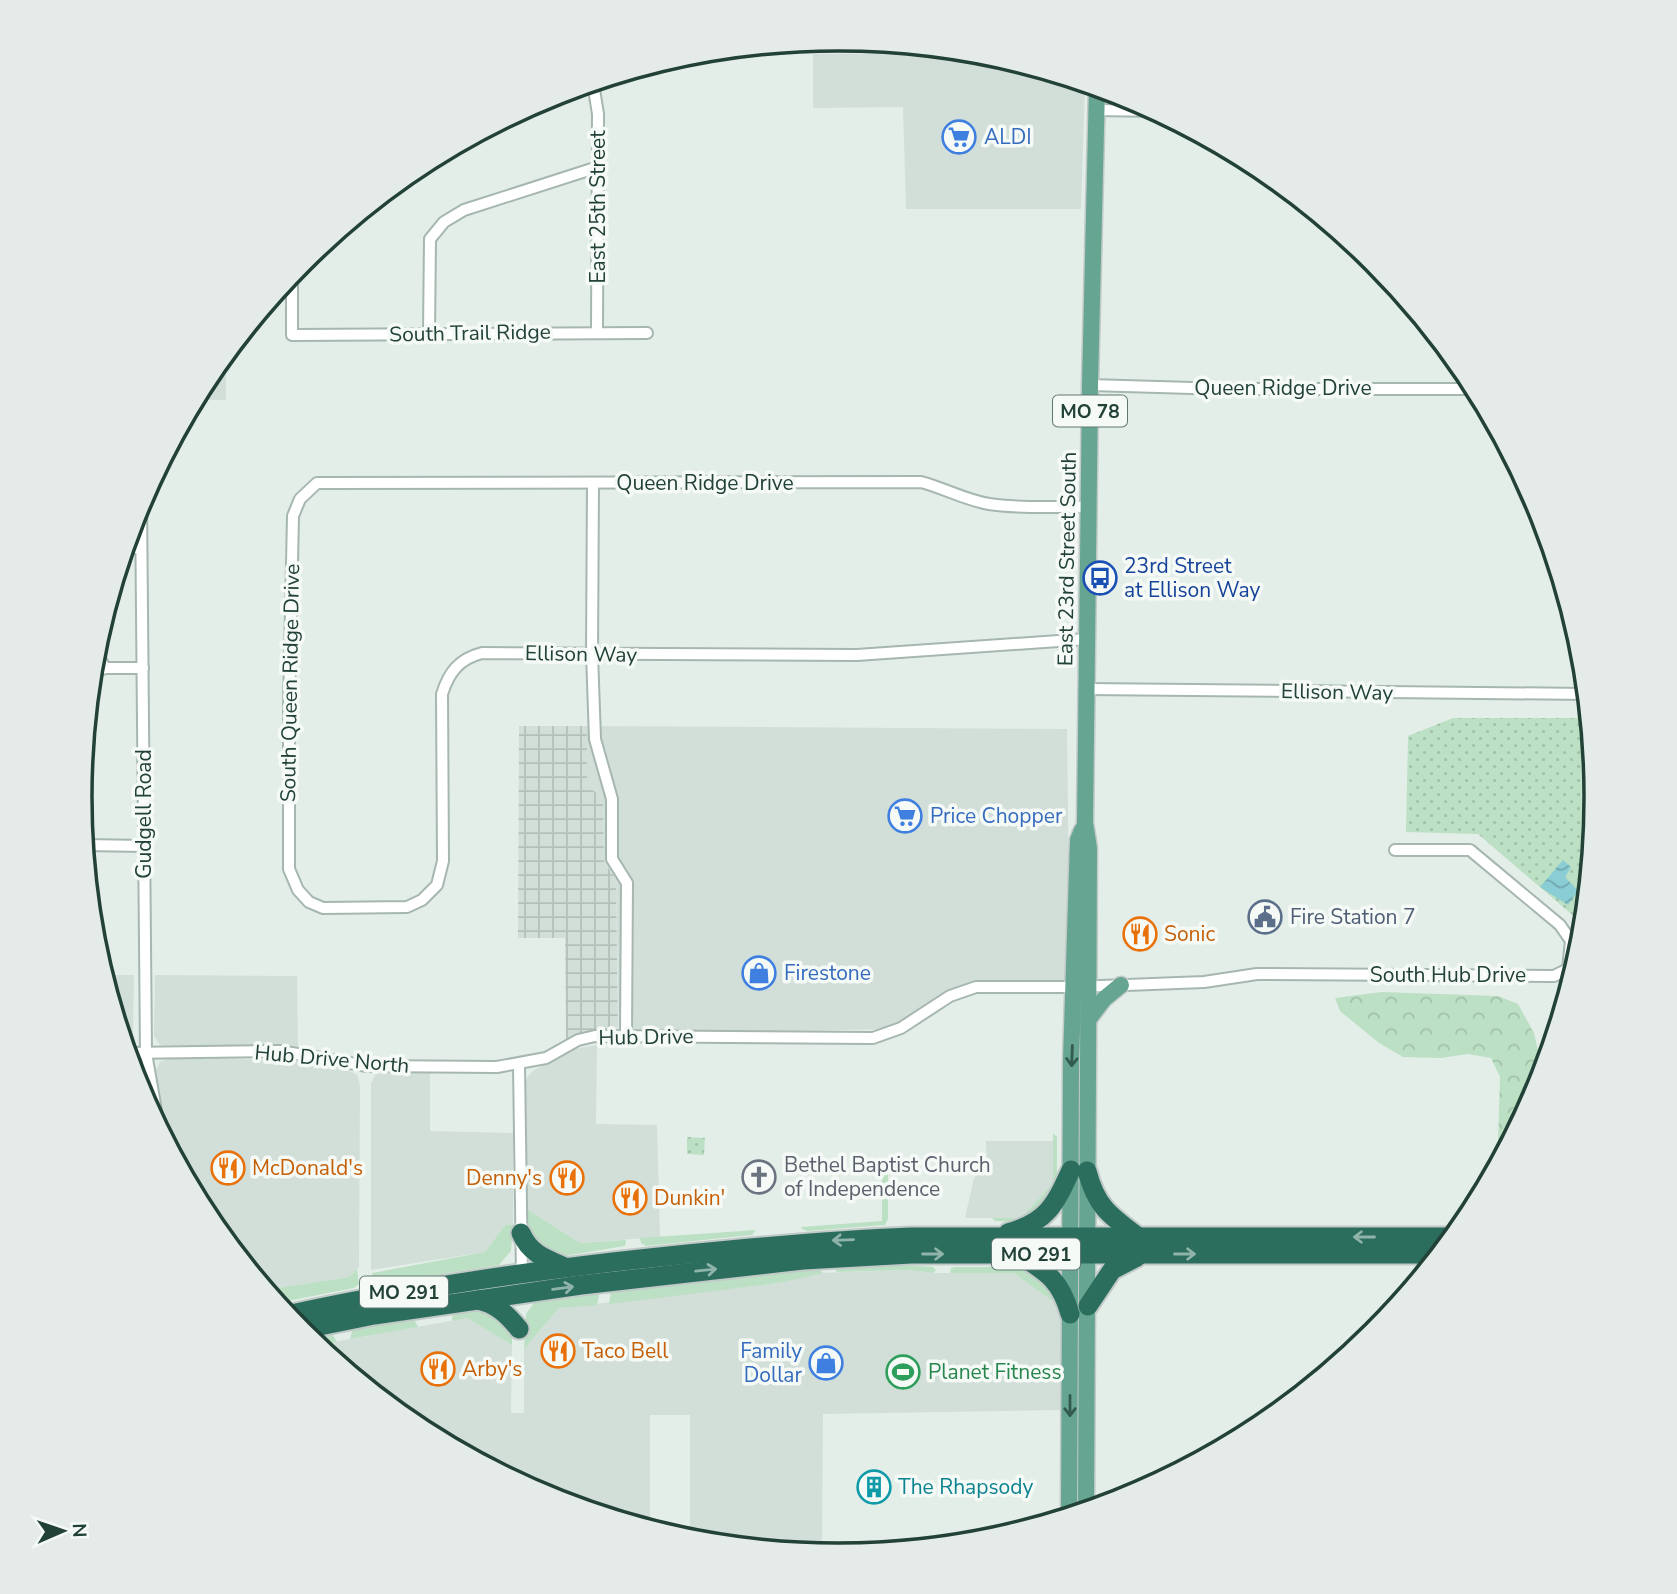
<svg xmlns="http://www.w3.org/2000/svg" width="1677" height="1594" font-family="'Nunito Sans',sans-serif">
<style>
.built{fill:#d2ded8}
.industrial{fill:url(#industrial-grid)}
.green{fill:#bce0c4}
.forest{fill:url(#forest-crowns)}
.park{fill:url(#park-dots)}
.water{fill:url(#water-waves)}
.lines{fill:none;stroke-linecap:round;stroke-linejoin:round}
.street-casing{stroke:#a6b7b0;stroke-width:14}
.primary-casing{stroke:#c1cac7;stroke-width:19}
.highway-casing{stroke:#c1cac7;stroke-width:23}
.street{stroke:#fff;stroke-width:10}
.primary{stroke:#66a592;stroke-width:16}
.highway{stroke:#2c6e5e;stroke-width:19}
.oneway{stroke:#335a4e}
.oneway2{stroke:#90b4aa}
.labels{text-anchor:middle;stroke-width:7;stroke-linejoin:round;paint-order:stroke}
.shield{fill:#f5faf7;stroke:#617871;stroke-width:2}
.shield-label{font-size:19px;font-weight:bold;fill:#224137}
.shop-label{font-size:21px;fill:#366cbe;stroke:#f5faf7;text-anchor:start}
.street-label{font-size:21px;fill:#224137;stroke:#f5faf7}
.transit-label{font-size:21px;fill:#164399;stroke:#f5faf7;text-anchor:start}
.service-label{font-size:21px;fill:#4e5e75;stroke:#f5faf7;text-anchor:start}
.food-label{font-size:21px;fill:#c56008;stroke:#f5faf7;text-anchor:start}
.worship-label{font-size:21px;fill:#5b616d;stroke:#f5faf7;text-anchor:start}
.leisure-label{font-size:21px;fill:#27864d;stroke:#f5faf7;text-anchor:start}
.culture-label{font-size:21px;fill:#0d838f;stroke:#f5faf7;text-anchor:start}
.rim{fill:none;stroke:#224137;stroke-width:3.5}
</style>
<defs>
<pattern id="industrial-grid" width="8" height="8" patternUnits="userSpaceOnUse" patternTransform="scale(1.75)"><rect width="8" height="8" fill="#d2ded8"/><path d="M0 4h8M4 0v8" fill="none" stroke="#b4c0ba"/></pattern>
<pattern id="forest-crowns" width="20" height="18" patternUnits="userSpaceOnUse" patternTransform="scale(1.75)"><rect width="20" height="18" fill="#bce0c4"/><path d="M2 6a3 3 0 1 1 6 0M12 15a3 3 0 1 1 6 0" fill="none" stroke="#a1c1a9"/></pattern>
<pattern id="park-dots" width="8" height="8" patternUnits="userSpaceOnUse" patternTransform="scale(1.75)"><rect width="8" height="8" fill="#bce0c4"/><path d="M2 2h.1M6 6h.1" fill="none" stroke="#a1c1a9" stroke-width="1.8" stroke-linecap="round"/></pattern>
<pattern id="water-waves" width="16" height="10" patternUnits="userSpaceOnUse" patternTransform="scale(1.75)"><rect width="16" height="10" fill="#8acdd5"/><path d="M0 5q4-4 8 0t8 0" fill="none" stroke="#70a8ae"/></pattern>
</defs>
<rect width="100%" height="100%" fill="#e4eee9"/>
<g class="built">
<path d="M987,53L1085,83L1081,209H906L903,107L813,108V54Z"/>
<path d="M1113,92L1129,96L1143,104H1121L1116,101Z"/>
<path d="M226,353V400H195L208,375Z"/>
<path d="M587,726L1067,729L1070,983L960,985L893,1029L619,1034L616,879L604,862L603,798L587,787Z"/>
<path d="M104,975H134L133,1032L132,1037L125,1046Z"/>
<path d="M155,975L297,976L298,1047L160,1045L154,1036Z"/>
<path d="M597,1045L596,1124L657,1125L660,1237L580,1243L525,1208L526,1081L528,1076L534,1070L574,1049Z"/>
<path d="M170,1058L305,1060L352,1072L357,1075L360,1085L359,1267L349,1277L266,1290L208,1218L177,1161L162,1103L156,1070L160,1062Z"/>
<path d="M430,1072V1131L513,1133V1225H505L485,1252L371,1270V1084L375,1075L382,1073Z"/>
<path d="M986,1141H1054L1053,1183L1021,1218H965L974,1178L987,1164Z"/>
<path d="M908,1270L933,1273H1014L1062,1308L1063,1410L823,1414L822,1550H778L690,1541V1415H650V1529L548,1498L417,1427L317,1345L467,1318L512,1345L511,1413H524V1349L559,1308L779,1283L817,1273Z"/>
</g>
<path class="industrial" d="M519,726H587V786L603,798L604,862L616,879L618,1027L614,1030L591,1031L566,1039L565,938H518Z"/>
<g class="green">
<path d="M1053,1133L1057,1137V1180L1052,1201L1018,1222L995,1221L992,1218H1021L1053,1183Z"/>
<path d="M882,1170H885L888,1175V1219L885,1225L807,1231L802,1229L801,1227L882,1221Z"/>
<path d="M525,1208L580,1243L626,1240L625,1246L558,1257L527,1236Z"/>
<path d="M505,1225H513L511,1251L499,1265L378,1284L373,1282L372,1273L485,1252Z"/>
<path d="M756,1230L752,1235L646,1246L641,1243L640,1238Z"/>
<path d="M891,1264L933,1267L936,1270L933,1273L908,1270L836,1272L837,1267Z"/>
<path d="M817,1267L823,1273L779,1283L609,1304L611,1291Z"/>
<path d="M955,1267H1021L1036,1270L1062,1308L1014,1273H950L951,1268Z"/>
<path d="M357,1269L359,1284L354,1288L277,1303L266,1290L349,1277Z"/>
<path d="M596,1292L599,1295L597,1305L559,1308L524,1349L526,1314L536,1300Z"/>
<path d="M477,1308L491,1309L512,1334V1345L467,1318L452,1321L453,1312Z"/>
<path d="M413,1317L418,1327L350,1339L353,1328Z"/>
<path d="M327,1332L333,1335L337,1342L317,1345L305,1336Z"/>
</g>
<path class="forest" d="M1382,992L1498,996L1518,1004L1534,1033L1540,1059L1529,1087L1530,1105L1491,1178L1498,1142L1500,1077L1491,1058L1468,1054L1441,1058L1403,1057L1379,1043L1340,1011L1335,998Z"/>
<g class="park">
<path d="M1453,718H1581L1583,924L1478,834L1406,832L1408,736Z"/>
<path d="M687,1137L705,1138L704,1155L687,1154Z"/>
</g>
<path class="water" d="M1563,860L1571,867L1565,877L1578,891L1568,905L1540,887Z"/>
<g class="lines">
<defs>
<g id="street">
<path d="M593,83L598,114L597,331"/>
<path d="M1097,110L1156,111"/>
<path d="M292,273V335L647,333"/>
<path d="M429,333L430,239L444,222L464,210L598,167"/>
<path d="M1090,385L1226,389H1476"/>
<path d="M593,484L592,654L595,739L612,799V859L627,883L626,1036"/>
<path d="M141,501L146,1053L159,1127"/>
<path d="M125,548H141"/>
<path d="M1087,639L857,655L482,653C459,659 449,672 442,694L443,861L437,885L422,900L407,907L323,908L309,902L298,890L289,869V706L293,516L300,499L317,483L921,482C944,488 965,500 989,504C1020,509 1057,506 1088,507"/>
<path d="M95,650L105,668"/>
<path d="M92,673L105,668H143"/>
<path d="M1086,689L1587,694"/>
<path d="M85,845L144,846"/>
<path d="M127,1053L280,1051L367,1066L497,1067L546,1058L578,1040L595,1036L873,1038L901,1028L950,996L976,987H1075L1204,982L1257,974L1554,976L1568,969L1571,941L1560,925L1470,850H1395"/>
<path d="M519,1065L522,1275"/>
</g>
<g id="primary">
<path d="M1088,1020L1104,999L1121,985"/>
<path d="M1086,1511L1089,848L1085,823L1090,385L1097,87"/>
<path d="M1069,1516L1071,1061L1078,840L1082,830"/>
</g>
<g id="highway">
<path d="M1087,1171C1096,1206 1109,1215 1137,1236"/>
<path d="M521,1233C530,1254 546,1259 565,1267"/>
<path d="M1008,1233C1047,1222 1055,1205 1071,1170"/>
<path d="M1020,1255C1048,1273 1061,1281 1070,1314"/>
<path d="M478,1300C496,1304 507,1314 519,1329"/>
<path d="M1088,1306L1112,1270L1137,1257"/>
<path d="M287,1315C395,1291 504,1275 613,1262C712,1251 811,1241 911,1237H1454"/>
<path d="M300,1330L374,1315L581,1285L803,1260L911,1254H1440"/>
</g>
</defs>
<use href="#street" class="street-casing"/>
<use href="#primary" class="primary-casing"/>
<use href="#highway" class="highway-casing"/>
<use href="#street" class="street"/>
<use href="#primary" class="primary"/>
<use href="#highway" class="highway"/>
</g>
<defs><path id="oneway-shaft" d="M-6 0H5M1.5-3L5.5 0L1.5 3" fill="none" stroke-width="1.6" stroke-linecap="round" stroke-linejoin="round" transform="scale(1.75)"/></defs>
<g class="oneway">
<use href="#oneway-shaft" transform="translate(1072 1056) rotate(92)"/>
<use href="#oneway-shaft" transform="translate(1070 1406) rotate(90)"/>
</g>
<g class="oneway2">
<use href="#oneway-shaft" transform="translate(1364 1237) rotate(-180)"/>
<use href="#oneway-shaft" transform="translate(843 1240) rotate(178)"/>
<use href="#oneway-shaft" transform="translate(933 1254)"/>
<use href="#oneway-shaft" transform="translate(1185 1254)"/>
<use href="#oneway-shaft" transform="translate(706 1270) rotate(-6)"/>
<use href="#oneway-shaft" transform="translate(563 1288) rotate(-8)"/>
</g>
<defs>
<symbol id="supermarket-ring" viewBox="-11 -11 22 22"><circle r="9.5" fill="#f5faf7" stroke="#3f7fe0" stroke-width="1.5"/><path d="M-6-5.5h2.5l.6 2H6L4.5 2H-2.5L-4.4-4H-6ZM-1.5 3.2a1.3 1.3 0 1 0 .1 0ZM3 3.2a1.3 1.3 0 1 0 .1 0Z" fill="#3f7fe0"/></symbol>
<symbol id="bus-ring" viewBox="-11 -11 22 22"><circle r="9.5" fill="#f5faf7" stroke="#1a4fb4" stroke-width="1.5"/><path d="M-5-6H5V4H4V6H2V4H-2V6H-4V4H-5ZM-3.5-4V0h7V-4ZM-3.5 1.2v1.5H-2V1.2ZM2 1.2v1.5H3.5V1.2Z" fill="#1a4fb4"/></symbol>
<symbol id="civic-ring" viewBox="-11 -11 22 22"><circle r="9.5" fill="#f5faf7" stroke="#5c6f8a" stroke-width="1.5"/><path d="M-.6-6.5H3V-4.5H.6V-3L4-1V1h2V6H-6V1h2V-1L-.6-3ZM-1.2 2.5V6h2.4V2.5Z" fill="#5c6f8a"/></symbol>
<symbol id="restaurant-ring" viewBox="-11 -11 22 22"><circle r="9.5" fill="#f5faf7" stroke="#e8710a" stroke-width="1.5"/><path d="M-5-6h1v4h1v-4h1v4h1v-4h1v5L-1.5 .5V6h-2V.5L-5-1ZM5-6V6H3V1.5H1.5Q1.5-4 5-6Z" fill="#e8710a"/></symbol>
<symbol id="shop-ring" viewBox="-11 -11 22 22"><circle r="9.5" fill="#f5faf7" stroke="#3f7fe0" stroke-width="1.5"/><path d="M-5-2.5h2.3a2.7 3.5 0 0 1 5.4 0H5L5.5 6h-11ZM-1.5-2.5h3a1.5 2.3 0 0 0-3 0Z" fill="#3f7fe0"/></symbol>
<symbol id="church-ring" viewBox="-11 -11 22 22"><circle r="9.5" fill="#f5faf7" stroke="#6b7280" stroke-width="1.5"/><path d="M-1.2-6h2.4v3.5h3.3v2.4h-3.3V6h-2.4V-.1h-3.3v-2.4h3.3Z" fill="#6b7280"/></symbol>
<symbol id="stadium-ring" viewBox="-11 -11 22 22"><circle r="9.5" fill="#f5faf7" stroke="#2e9e5b" stroke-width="1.5"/><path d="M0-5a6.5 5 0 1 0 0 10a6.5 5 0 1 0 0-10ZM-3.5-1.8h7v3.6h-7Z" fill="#2e9e5b"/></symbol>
<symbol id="building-ring" viewBox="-11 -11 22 22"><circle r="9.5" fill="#f5faf7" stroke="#0f9aa8" stroke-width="1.5"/><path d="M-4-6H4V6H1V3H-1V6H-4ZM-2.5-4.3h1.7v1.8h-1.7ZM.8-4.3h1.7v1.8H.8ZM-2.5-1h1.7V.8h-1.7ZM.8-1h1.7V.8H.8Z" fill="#0f9aa8"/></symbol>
</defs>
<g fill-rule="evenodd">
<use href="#supermarket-ring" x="940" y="118" width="38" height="38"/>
<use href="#bus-ring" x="1081" y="559" width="38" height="38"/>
<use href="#supermarket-ring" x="886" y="797" width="38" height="38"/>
<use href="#civic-ring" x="1246" y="898" width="38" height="38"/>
<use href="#restaurant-ring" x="1121" y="915" width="38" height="38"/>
<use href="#shop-ring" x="740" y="954" width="38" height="38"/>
<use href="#restaurant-ring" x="209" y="1149" width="38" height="38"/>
<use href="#church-ring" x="740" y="1158" width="38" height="38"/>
<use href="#restaurant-ring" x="548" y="1159" width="38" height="38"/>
<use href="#restaurant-ring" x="611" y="1179" width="38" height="38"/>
<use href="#restaurant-ring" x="539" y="1332" width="38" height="38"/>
<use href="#shop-ring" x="807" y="1344" width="38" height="38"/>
<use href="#restaurant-ring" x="419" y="1350" width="38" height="38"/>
<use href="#stadium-ring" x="884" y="1353" width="38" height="38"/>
<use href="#building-ring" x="855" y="1468" width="38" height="38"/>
</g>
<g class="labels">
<g class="shield">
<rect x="1053" y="395.5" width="74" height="31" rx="5"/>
<rect x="992" y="1238.5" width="88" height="31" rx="5"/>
<rect x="360" y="1276.5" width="88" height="31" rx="5"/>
</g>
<g class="shield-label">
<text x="1090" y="418">MO 78</text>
<text x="1036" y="1261">MO 291</text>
<text x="404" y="1299">MO 291</text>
</g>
<g class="shop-label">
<text x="984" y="144">ALDI</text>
<text x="930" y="823">Price Chopper</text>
<text x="784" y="980">Firestone</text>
<text x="802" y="1358" text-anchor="end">Family<tspan x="802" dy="24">Dollar</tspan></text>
</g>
<g class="street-label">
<text transform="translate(598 207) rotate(-90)" y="7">East 25th Street</text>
<text transform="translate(470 333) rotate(-1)" y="7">South Trail Ridge</text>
<text x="1283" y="395">Queen Ridge Drive</text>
<text x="705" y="490">Queen Ridge Drive</text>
<text transform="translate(1067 559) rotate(-89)" y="7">East 23rd Street South</text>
<text transform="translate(581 654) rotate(1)" y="7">Ellison Way</text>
<text transform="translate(290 683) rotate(-89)" y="7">South Queen Ridge Drive</text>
<text transform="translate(1337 692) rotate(1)" y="7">Ellison Way</text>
<text transform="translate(144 814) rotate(-90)" y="7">Gudgell Road</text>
<text x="1448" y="982">South Hub Drive</text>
<text transform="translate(646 1037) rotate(-1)" y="7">Hub Drive</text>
<text transform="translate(332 1059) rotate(5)" y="7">Hub Drive North</text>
</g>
<g class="transit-label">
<text x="1124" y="573">23rd Street<tspan x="1124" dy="24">at Ellison Way</tspan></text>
</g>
<g class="service-label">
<text x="1290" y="924">Fire Station 7</text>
</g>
<g class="food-label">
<text x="1164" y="941">Sonic</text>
<text x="252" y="1175">McDonald's</text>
<text x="542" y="1185" text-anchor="end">Denny's</text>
<text x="654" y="1205">Dunkin'</text>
<text x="582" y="1358">Taco Bell</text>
<text x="462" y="1376">Arby's</text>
</g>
<g class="worship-label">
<text x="784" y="1172">Bethel Baptist Church<tspan x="784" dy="24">of Independence</tspan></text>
</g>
<g class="leisure-label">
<text x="928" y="1379">Planet Fitness</text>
</g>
<g class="culture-label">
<text x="898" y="1494">The Rhapsody</text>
</g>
</g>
<path d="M0 0H1677V1594H0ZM92 797a746 746 0 1 1 1492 0a746 746 0 1 1-1492 0Z" fill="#e4ebe8" fill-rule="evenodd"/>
<path class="rim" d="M92 797a746 746 0 1 1 1492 0a746 746 0 1 1-1492 0Z"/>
<g transform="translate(63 1531) rotate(88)" stroke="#f5faf7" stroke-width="5" paint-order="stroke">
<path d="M0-5L12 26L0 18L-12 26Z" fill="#224137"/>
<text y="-10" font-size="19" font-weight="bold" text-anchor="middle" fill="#224137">N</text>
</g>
</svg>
